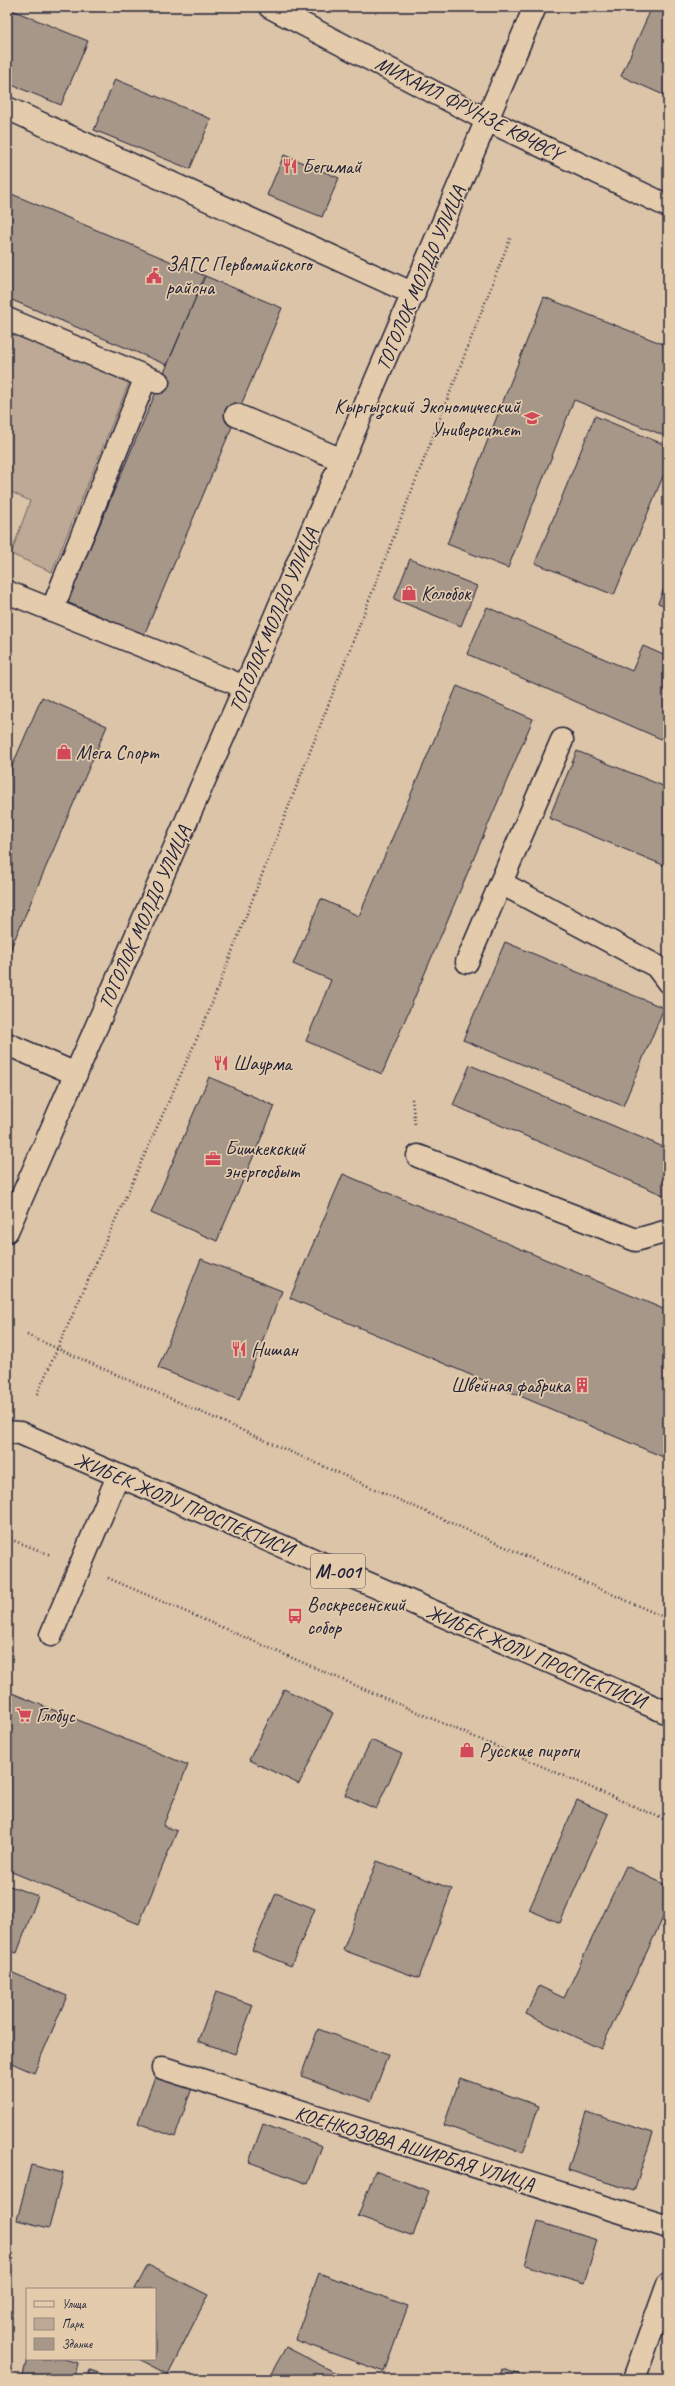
<svg xmlns="http://www.w3.org/2000/svg" width="675" height="2386" font-family="Caveat,sans-serif">
<style>
.green{fill:#bda995;stroke:#706668}
.building{fill:#a79789;stroke:#22223b}
.lines{fill:none;stroke-linecap:round;stroke-linejoin:round}
.lane-casing{stroke:#22223b;stroke-width:25}
.street-casing{stroke:#22223b;stroke-width:25}
.secondary-casing{stroke:#22223b;stroke-width:25}
.primary-casing{stroke:#22223b;stroke-width:25}
.path{stroke:#22223b;stroke-width:2.5;stroke-dasharray:1 3;stroke-linecap:butt}
.lane{stroke:#e3cbab;stroke-width:22}
.street{stroke:#e3cbab;stroke-width:22}
.secondary{stroke:#e3cbab;stroke-width:22}
.primary{stroke:#e3cbab;stroke-width:22}
.labels{text-anchor:middle;stroke-width:3.5;stroke-linejoin:round;paint-order:stroke}
.shield{fill:#e3cbab;stroke:#5c555d;stroke-width:1}
.shield-label{font-size:19px;font-weight:bold;fill:#22223b}
.street-label{font-size:20px;fill:#22223b;stroke:#e3cbab}
.poi-label{font-size:20px;fill:#22223b;stroke:#e3cbab;text-anchor:start}
</style>
<rect width="100%" height="100%" fill="#dbc4a7"/>
<filter id="ink" filterUnits="userSpaceOnUse"><feTurbulence type="fractalNoise" baseFrequency=".025" numOctaves="2"/><feDisplacementMap in="SourceGraphic" scale="8" xChannelSelector="R" yChannelSelector="G"/><feConvolveMatrix kernelMatrix="1 2 1 2 8 2 1 2 1" color-interpolation-filters="sRGB"/></filter>
<g filter="url(#ink)">
<path class="green" d="M7,329L130,380L52,572L11,554L30,501L7,490Z"/>
<g class="building">
<path d="M652,7H668V97L621,76Z"/>
<path d="M7,8L88,41L61,105L7,83Z"/>
<path d="M115,79L211,119L190,169L94,130Z"/>
<path d="M284,155L339,178L322,217L267,195Z"/>
<path d="M7,192L205,276L167,365L7,298Z"/>
<path d="M205,276L282,308L144,635L67,602Z"/>
<path d="M544,297L668,346V437L574,400L508,568L447,544Z"/>
<path d="M595,416L668,446V464L614,595L535,563Z"/>
<path d="M410,559L477,586L461,626L394,599Z"/>
<path d="M668,579V607L658,603Z"/>
<path d="M487,607L632,671L643,646L668,657V742L467,654Z"/>
<path d="M457,686L533,719L382,1074L306,1041L331,980L293,964L321,899L359,916Z"/>
<path d="M42,697L107,726L7,957V778Z"/>
<path d="M577,751L668,788V867L549,818Z"/>
<path d="M505,942L664,1008L623,1106L463,1040Z"/>
<path d="M470,1065L668,1149V1197L453,1105Z"/>
<path d="M209,1077L275,1106L217,1241L151,1213Z"/>
<path d="M343,1174L668,1311V1459L290,1298Z"/>
<path d="M201,1259L282,1291L239,1400L158,1368Z"/>
<path d="M284,1689L333,1713L299,1784L249,1760Z"/>
<path d="M7,1691L188,1765L163,1826L177,1831L139,1924L7,1870Z"/>
<path d="M371,1740L402,1754L376,1809L345,1795Z"/>
<path d="M577,1800L608,1814L560,1923L529,1910Z"/>
<path d="M377,1861L452,1889L419,1978L343,1950Z"/>
<path d="M626,1866L668,1886V1907L601,2049L526,2014L539,1986L564,1998Z"/>
<path d="M7,1885L38,1896L17,1953L7,1950Z"/>
<path d="M276,1893L315,1909L291,1966L252,1950Z"/>
<path d="M13,1973L67,1996L34,2073L7,2061V1987Z"/>
<path d="M216,1992L253,2005L235,2054L198,2041Z"/>
<path d="M318,2029L388,2055L371,2101L301,2076Z"/>
<path d="M156,2074L192,2088L175,2137L138,2123Z"/>
<path d="M460,2078L539,2106L523,2153L444,2125Z"/>
<path d="M586,2112L653,2133L634,2191L568,2170Z"/>
<path d="M263,2124L322,2146L308,2184L249,2162Z"/>
<path d="M31,2165L63,2173L49,2228L17,2220Z"/>
<path d="M375,2171L429,2191L413,2236L358,2216Z"/>
<path d="M538,2222L597,2240L584,2283L525,2265Z"/>
<path d="M148,2265L208,2295L168,2374L139,2359H155V2289H135Z"/>
<path d="M319,2273L408,2306L384,2372L295,2340Z"/>
<path d="M286,2347L338,2374L335,2379H268Z"/>
<path d="M27,2359H64L78,2363L74,2379H22Z"/>
<path d="M502,2369L534,2379H499Z"/>
<path d="M90,2370L116,2379H86Z"/>
</g>
<g class="lines">
<defs>
<g id="lane">
<path d="M7,319L158,382"/>
<path d="M236,415L342,460"/>
<path d="M7,592L245,687"/>
<path d="M52,610L146,377"/>
<path d="M501,883L656,966L668,982"/>
<path d="M467,962L562,740"/>
<path d="M7,1044L76,1074"/>
<path d="M418,1156L636,1240L668,1231"/>
<path d="M51,1635L118,1476"/>
</g>
<g id="street">
<path d="M7,108L414,294"/>
<path d="M163,2068L668,2227"/>
<path d="M634,2379L668,2284"/>
</g>
<g id="secondary">
<path d="M270,7L487,120L668,206"/>
<path d="M7,1231L245,687L535,7"/>
</g>
<path id="primary" d="M7,1432L20,1433L668,1713"/>
</defs>
<use href="#lane" class="lane-casing"/>
<use href="#street" class="street-casing"/>
<use href="#secondary" class="secondary-casing"/>
<use href="#primary" class="primary-casing"/>
<g class="path">
<path d="M412,1099L415,1126"/>
<path d="M27,1335L668,1619"/>
<path d="M37,1394L207,1016L511,236"/>
<path d="M7,1538L51,1555"/>
<path d="M108,1578L668,1821"/>
<path d="M7,1608L12,1618"/>
</g>
<use href="#lane" class="lane"/>
<use href="#street" class="street"/>
<use href="#secondary" class="secondary"/>
<use href="#primary" class="primary"/>
</g>
</g>
<defs>
<symbol id="restaurant-bare" viewBox="-9 -9 18 18"><path d="M-5-6h1v4h1v-4h1v4h1v-4h1v5L-1.5 .5V6h-2V.5L-5-1ZM5-6V6H3V1.5H1.5Q1.5-4 5-6Z" fill="#d1495b" stroke="#e3cbab" stroke-width="2.5" paint-order="stroke"/></symbol>
<symbol id="civic-bare" viewBox="-9 -9 18 18"><path d="M-.6-6.5H3V-4.5H.6V-3L4-1V1h2V6H-6V1h2V-1L-.6-3ZM-1.2 2.5V6h2.4V2.5Z" fill="#d1495b" stroke="#e3cbab" stroke-width="2.5" paint-order="stroke"/></symbol>
<symbol id="university-bare" viewBox="-9 -9 18 18"><path d="M0-5L7-2L0 1L-7-2ZM-4 1L0 2.5L4 1V4Q0 6-4 4Z" fill="#d1495b" stroke="#e3cbab" stroke-width="2.5" paint-order="stroke"/></symbol>
<symbol id="shop-bare" viewBox="-9 -9 18 18"><path d="M-5-2.5h2.3a2.7 3.5 0 0 1 5.4 0H5L5.5 6h-11ZM-1.5-2.5h3a1.5 2.3 0 0 0-3 0Z" fill="#d1495b" stroke="#e3cbab" stroke-width="2.5" paint-order="stroke"/></symbol>
<symbol id="office-bare" viewBox="-9 -9 18 18"><path d="M-6-3h4V-5.5h4V-3h4V5H-6ZM-1-4.5V-3h2v-1.5ZM-6 0V1H6V0Z" fill="#d1495b" stroke="#e3cbab" stroke-width="2.5" paint-order="stroke"/></symbol>
<symbol id="building-bare" viewBox="-9 -9 18 18"><path d="M-4-6H4V6H1V3H-1V6H-4ZM-2.5-4.3h1.7v1.8h-1.7ZM.8-4.3h1.7v1.8H.8ZM-2.5-1h1.7V.8h-1.7ZM.8-1h1.7V.8H.8Z" fill="#d1495b" stroke="#e3cbab" stroke-width="2.5" paint-order="stroke"/></symbol>
<symbol id="bus-bare" viewBox="-9 -9 18 18"><path d="M-5-6H5V4H4V6H2V4H-2V6H-4V4H-5ZM-3.5-4V0h7V-4ZM-3.5 1.2v1.5H-2V1.2ZM2 1.2v1.5H3.5V1.2Z" fill="#d1495b" stroke="#e3cbab" stroke-width="2.5" paint-order="stroke"/></symbol>
<symbol id="supermarket-bare" viewBox="-9 -9 18 18"><path d="M-6-5.5h2.5l.6 2H6L4.5 2H-2.5L-4.4-4H-6ZM-1.5 3.2a1.3 1.3 0 1 0 .1 0ZM3 3.2a1.3 1.3 0 1 0 .1 0Z" fill="#d1495b" stroke="#e3cbab" stroke-width="2.5" paint-order="stroke"/></symbol>
</defs>
<g fill-rule="evenodd">
<use href="#restaurant-bare" x="279" y="155" width="22" height="22"/>
<use href="#civic-bare" x="143" y="265" width="22" height="22"/>
<use href="#university-bare" x="521" y="407" width="22" height="22"/>
<use href="#shop-bare" x="398" y="582" width="22" height="22"/>
<use href="#shop-bare" x="53" y="741" width="22" height="22"/>
<use href="#restaurant-bare" x="210" y="1052" width="22" height="22"/>
<use href="#office-bare" x="202" y="1148" width="22" height="22"/>
<use href="#restaurant-bare" x="228" y="1338" width="22" height="22"/>
<use href="#building-bare" x="571" y="1374" width="22" height="22"/>
<use href="#bus-bare" x="284" y="1605" width="22" height="22"/>
<use href="#supermarket-bare" x="13" y="1704" width="22" height="22"/>
<use href="#shop-bare" x="456" y="1739" width="22" height="22"/>
</g>
<g class="labels">
<rect class="shield" x="311" y="1554" width="54" height="34" rx="3"/>
<g class="shield-label">
<text x="338" y="1578">М-001</text>
</g>
<g class="street-label">
<text transform="translate(469 108) rotate(27)" y="7">МИХАИЛ ФРУНЗЕ КӨЧӨСҮ</text>
<text transform="translate(420 278) rotate(-67)" y="7">ТОГОЛОК МОЛДО УЛИЦА</text>
<text transform="translate(273 620) rotate(-67)" y="7">ТОГОЛОК МОЛДО УЛИЦА</text>
<text transform="translate(144 917) rotate(-66)" y="7">ТОГОЛОК МОЛДО УЛИЦА</text>
<text transform="translate(184 1504) rotate(23)" y="7">ЖИБЕК ЖОЛУ ПРОСПЕКТИСИ</text>
<text transform="translate(536 1656) rotate(23)" y="7">ЖИБЕК ЖОЛУ ПРОСПЕКТИСИ</text>
<text transform="translate(415 2148) rotate(17)" y="7">КОЕНКОЗОВА АШИРБАЯ УЛИЦА</text>
</g>
<g class="poi-label">
<text x="302" y="173">Бегимай</text>
<text x="166" y="271">ЗАГС Первомайского<tspan x="166" dy="23">района</tspan></text>
<text x="520" y="413" text-anchor="end">Кыргызский Экономический<tspan x="520" dy="23">Университет</tspan></text>
<text x="421" y="600">Колобок</text>
<text x="76" y="759">Мега Спорт</text>
<text x="233" y="1070">Шаурма</text>
<text x="225" y="1155">Бишкекский<tspan x="225" dy="23">энергосбыт</tspan></text>
<text x="251" y="1356">Нишан</text>
<text x="570" y="1392" text-anchor="end">Швейная фабрика</text>
<text x="307" y="1611">Воскресенский<tspan x="307" dy="23">собор</tspan></text>
<text x="36" y="1722">Глобус</text>
<text x="479" y="1757">Русские пироги</text>
</g>
</g>
<rect width="675" height="2386" fill="none" stroke="#e3cbab" stroke-width="24"/>
<rect x="12" y="12" width="651" height="2362" fill="none" stroke="#22223b" stroke-width="1.5" filter="url(#ink)"/>
<rect x="26" y="2288" width="130" height="72" fill="#e3cbab" stroke="#96877e"/>
<rect x="34" y="2301" width="20" height="6" fill="#e3cbab" stroke="#96877e"/>
<text x="62" y="2308" font-size="12" fill="#22223b">Улица</text>
<rect x="34" y="2318" width="20" height="12" fill="#bda995" stroke="#96877e"/>
<text x="62" y="2328" font-size="12" fill="#22223b">Парк</text>
<rect x="34" y="2338" width="20" height="12" fill="#a79789" stroke="#96877e"/>
<text x="62" y="2348" font-size="12" fill="#22223b">Здание</text>
</svg>
